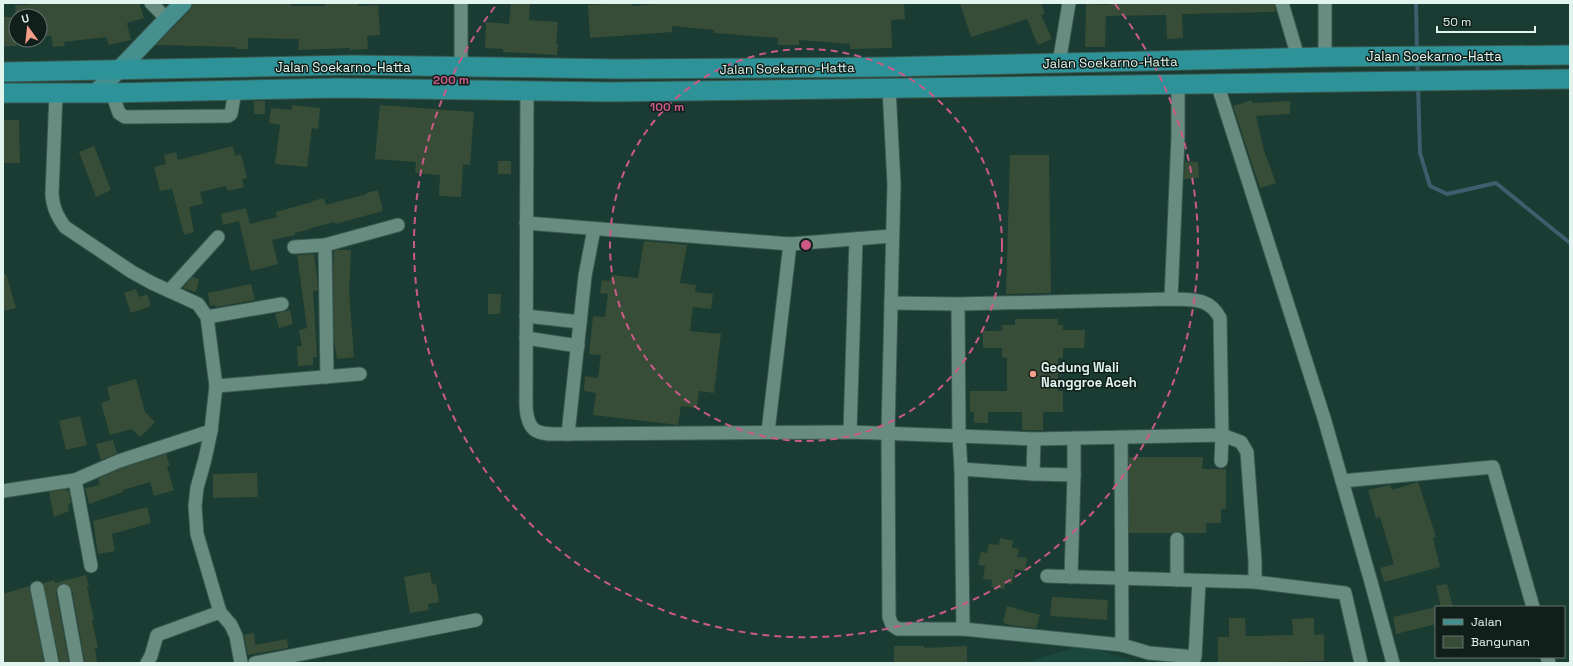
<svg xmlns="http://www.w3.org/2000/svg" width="1573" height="666" font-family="'Space Grotesk',sans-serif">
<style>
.built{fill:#1b483c}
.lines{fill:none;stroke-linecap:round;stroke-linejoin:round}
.stream{stroke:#3d5e6d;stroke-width:4}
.building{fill:#374d37}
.minor-casing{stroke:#3a5951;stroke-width:15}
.major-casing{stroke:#3a5951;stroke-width:19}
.highway-casing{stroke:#3a5951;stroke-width:21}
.minor{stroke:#698c81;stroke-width:13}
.major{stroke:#45908f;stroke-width:17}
.highway{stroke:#2d9399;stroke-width:19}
.ring{fill:none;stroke:#cb5a87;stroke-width:2;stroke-dasharray:7 5}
.poi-dot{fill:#f49e8a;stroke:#111f1b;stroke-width:1.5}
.labels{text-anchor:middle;stroke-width:3;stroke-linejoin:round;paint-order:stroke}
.street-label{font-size:13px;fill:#e1f4ed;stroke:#111f1b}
.poi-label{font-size:13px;font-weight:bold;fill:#e1f4ed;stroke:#111f1b;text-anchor:start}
.centre{fill:#cb5a87;stroke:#111f1b;stroke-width:2}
.ring-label{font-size:12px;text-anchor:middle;font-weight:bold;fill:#cb5a87;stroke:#111f1b;stroke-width:3;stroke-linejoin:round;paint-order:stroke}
</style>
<rect width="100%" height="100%" fill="#1a3c32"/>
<path class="built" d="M1084,645L1138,663H1023Z"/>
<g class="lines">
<g class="stream">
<path d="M1416,3L1417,51"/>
<path d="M1417,61L1418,77"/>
<path d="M1418,85L1420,153L1430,186L1447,194L1496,183L1570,243"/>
</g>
</g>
<g class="building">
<path d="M29,3H139L144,18L127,23L131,40L109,45L106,37L64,42L65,46L53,47L51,36L40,37V16H16L15,5H29Z"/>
<path d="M237,3H291V6H325V3H358V6L378,5L380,35L367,36L368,49L350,50V48L298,50L299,39L248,38V49H236V47L156,45L190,10L193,4Z"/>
<path d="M511,3H530L529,20L558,22L556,44H558L557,55L503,52V49L485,48L486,22L509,24Z"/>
<path d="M632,3L633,6L671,3H904L905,19L891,20L892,48L850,49V44L799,40V45H778V38L714,33V30L672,26V32L590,38L588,5Z"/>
<path d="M960,3H1041L1045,14L1041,15L1052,39L1038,45L1027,19L971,37Z"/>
<path d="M1109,3H1274L1276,12L1182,14L1183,38L1167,39L1166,15L1106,16L1105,47H1085L1086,4L1109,5Z"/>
<rect x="3" y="17" width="13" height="29"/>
<path d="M1252,100V103L1290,101V114L1256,116L1264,151L1276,183L1260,188L1233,106Z"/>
<rect x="254" y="101" width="11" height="13"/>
<path d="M292,105L320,108L318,129L312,128L307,167L275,164L280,125L269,123L271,108L292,110Z"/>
<path d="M380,105L474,112L470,165L463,164L461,197L439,196L440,175L415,173L416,162L375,159Z"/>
<path d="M3,120H19L20,163H3Z"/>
<path d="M94,146L111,190L96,197L79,152Z"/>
<path d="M233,146L235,156L241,154L247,178L242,179L244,187L228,191L226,186L200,192L203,204L189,207L194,232L184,235L172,189L160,191L154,167L166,164L164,155L176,152L178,160Z"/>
<path d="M1010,155H1049L1051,293L1006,294Z"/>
<rect x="498" y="161" width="13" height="13"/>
<path d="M1185,162H1198L1199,178L1184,179Z"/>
<path d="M378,190L383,211L335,224V222L311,228V229L294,233L295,235L272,240L278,264L251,271L239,221L223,225L221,214L246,208L250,224L277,217L276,212L312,202V201L324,198L326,205L367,194L366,193Z"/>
<path d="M644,241L687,245L680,283L696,285L695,292L713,294L711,309L693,307L690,331L721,334L714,393L699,391L697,408L681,406L678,425L593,415L596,393L584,391L585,376L598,378L601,355L589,354L593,316L605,317L608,294L600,293L602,280L610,281L611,275L638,278Z"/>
<path d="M337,250H351L349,291L354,357L337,359L334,341L333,271L334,251Z"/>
<path d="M314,254L317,278L318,290L313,291L317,357H313V365L298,366L297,346H302L299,330L307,328L297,255Z"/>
<path d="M3,274H6L16,308L3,311Z"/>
<path d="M192,277L199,279L196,292L183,288Z"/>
<path d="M251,284L255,300L216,307L215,305L210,306L208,293Z"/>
<path d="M136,289L139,297L147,294L151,306L131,313L124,293Z"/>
<path d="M488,294H501L500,314H488Z"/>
<path d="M290,310L293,324L279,328L275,314Z"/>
<path d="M1015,319H1058V325H1063V330H1085L1084,348H1063V358H1058V391H1063V412H1043V430H1022V412H988V423H974V412H970V391H1007V358L1002,357V348H983V331H1002V325H1015Z"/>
<path d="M136,379L145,412L155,422L140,437L132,429L110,435L101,403L110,400L107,387Z"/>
<path d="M80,416L87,445L66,450L59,421Z"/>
<path d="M113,440L117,453L101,460L96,444Z"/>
<path d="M166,454L170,466L167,467L174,490L154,496L150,482L123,490V492L89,504L85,488L100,485L98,479L122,468Z"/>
<path d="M1129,457H1203L1202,469H1226V509H1221V523H1206V533H1182L1177,531L1172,533H1129Z"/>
<path d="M257,473L258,497L213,498V474Z"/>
<path d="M1418,482L1436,537L1433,538L1440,567L1384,582L1380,568L1394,564L1380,517L1376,518L1368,490L1390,485L1392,490Z"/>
<path d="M66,489V491L69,490L71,503L68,504L69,511L54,517L49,492Z"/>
<path d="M147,507L151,523L112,534L115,551L98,554L93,521Z"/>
<path d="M1000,538L1013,541L1012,548L1019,549L1017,557L1027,558L1025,571L1015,569L1012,584L1005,583L1004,589L991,587L992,580L983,579L985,566L978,565L981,552L987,553L989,544L999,545Z"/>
<path d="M430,572L432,584L436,583L439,602L428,604L429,610L410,613L404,577Z"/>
<path d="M86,575L89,587H87L94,620H92L98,648H95L97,663H85L72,590L70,586L63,583L59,585L56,592L69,663H60L43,583L54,580L55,583Z"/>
<path d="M1447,584L1453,607H1441L1436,586Z"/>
<path d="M29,586L44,663H3V594Z"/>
<path d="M1052,597L1108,600L1107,620L1050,616Z"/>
<path d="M1007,606L1040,615L1036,628L1015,626L1003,623Z"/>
<path d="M1436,607V624L1396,634L1393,617Z"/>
<path d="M1229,618H1245L1246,636L1293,635L1292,619L1314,618V635L1324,634V661L1218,663V637H1229Z"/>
<path d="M254,633L255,645L287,639L288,648L248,655L244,635Z"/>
<path d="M894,646H924V648L967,646V663H894Z"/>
</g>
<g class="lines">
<defs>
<g id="minor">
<path d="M151,3L167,19"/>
<path d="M1282,3L1298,57"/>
<path d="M1325,57V3"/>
<path d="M1059,63L1069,3"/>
<path d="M461,67V3"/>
<path d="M1217,83L1324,418L1371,582L1393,663"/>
<path d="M889,88L894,184L891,303L958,304L1171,299C1192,300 1209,297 1220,318L1222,435L1034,439L959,436L958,304"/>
<path d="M527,91L526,404C527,437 541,434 568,434L850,432L959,436L961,469L963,629"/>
<path d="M56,93L52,194C53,208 57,216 65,227L132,272L152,283L198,304L207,317L216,386L211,431L205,459L197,488L195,506L197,534L220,612L231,625L236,636L241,663"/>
<path d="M112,93L119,113L125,117L228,116L231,114L235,91"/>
<path d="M526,223L790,244L892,236"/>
<path d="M325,245L327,377"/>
<path d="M294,247L325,245L398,225"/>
<path d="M169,291L218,237"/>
<path d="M1171,299L1178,137V84"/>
<path d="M891,303L888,433L889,617L892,625L898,629H963L1122,645L1121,437"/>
<path d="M526,316L580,322"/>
<path d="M207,317L282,304"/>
<path d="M526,338L578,346"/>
<path d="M216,386L360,374"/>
<path d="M768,432L790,244"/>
<path d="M850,432L856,239"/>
<path d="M568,434L585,276L594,229"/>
<path d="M1221,461L1222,435L1241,442L1247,452L1255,561V582"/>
<path d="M961,469L1033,474L1074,475V438"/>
<path d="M1033,474L1034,439"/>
<path d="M75,480L91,566"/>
<path d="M1342,481L1493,467L1533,607"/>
<path d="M3,491L75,480L119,461L211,431"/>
<path d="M1177,539V580"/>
<path d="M1047,576L1255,582L1345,593L1361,663"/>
<path d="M1071,577L1074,475"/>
<path d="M37,588L52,663"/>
<path d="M64,591L77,663"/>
<path d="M1122,645L1149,653L1195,657L1199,581"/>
<path d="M1547,657L1549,663"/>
<path d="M147,663L151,656L157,635L220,612"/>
<path d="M255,663L476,620"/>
</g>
<path id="major" d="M95,93C126,64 153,33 183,3"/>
<g id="highway">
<path d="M3,72L352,65L618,69L883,67L1325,57L1570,55"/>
<path d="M3,93H112L338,88L610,92L1570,79"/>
</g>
</defs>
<use href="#minor" class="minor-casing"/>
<use href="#major" class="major-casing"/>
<use href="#highway" class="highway-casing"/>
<use href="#minor" class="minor"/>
<use href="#major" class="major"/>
<use href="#highway" class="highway"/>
</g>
<g class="ring">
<circle cx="806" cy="245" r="196"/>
<path d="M1115 4A392 392 0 1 1 497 4"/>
</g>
<circle class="poi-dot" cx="1033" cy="374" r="4"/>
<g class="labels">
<g class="street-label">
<text x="1434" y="61">Jalan Soekarno-Hatta</text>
<text transform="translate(1110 62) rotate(-1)" y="5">Jalan Soekarno-Hatta</text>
<text x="343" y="72">Jalan Soekarno-Hatta</text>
<text transform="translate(787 68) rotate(-1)" y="5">Jalan Soekarno-Hatta</text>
</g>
<g class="poi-label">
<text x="1041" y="372">Gedung Wali<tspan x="1041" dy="15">Nanggroe Aceh</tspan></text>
</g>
</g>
<circle cx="806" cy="245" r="6" class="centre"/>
<g class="ring-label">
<text x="451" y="84">200 m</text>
<text x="667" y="111">100 m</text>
</g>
<rect width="1573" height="666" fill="none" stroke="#e1f4ed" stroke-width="8"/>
<rect x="1435" y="606" width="130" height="52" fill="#111f1b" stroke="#64746f"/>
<rect x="1443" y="619" width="20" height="6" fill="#45908f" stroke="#64746f"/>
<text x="1471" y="626" font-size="12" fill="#e1f4ed">Jalan</text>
<rect x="1443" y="636" width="20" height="12" fill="#374d37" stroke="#64746f"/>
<text x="1471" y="646" font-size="12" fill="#e1f4ed">Bangunan</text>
<g transform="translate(28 28) rotate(345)"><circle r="19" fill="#111f1b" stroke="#64746f"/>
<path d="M0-3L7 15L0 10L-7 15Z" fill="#f49e8a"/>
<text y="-6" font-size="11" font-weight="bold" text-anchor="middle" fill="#e1f4ed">U</text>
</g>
<path d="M1437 26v6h98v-6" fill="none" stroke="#e1f4ed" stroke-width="2"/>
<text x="1443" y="26" font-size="12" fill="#e1f4ed" stroke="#111f1b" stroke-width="3" paint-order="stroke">50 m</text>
</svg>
